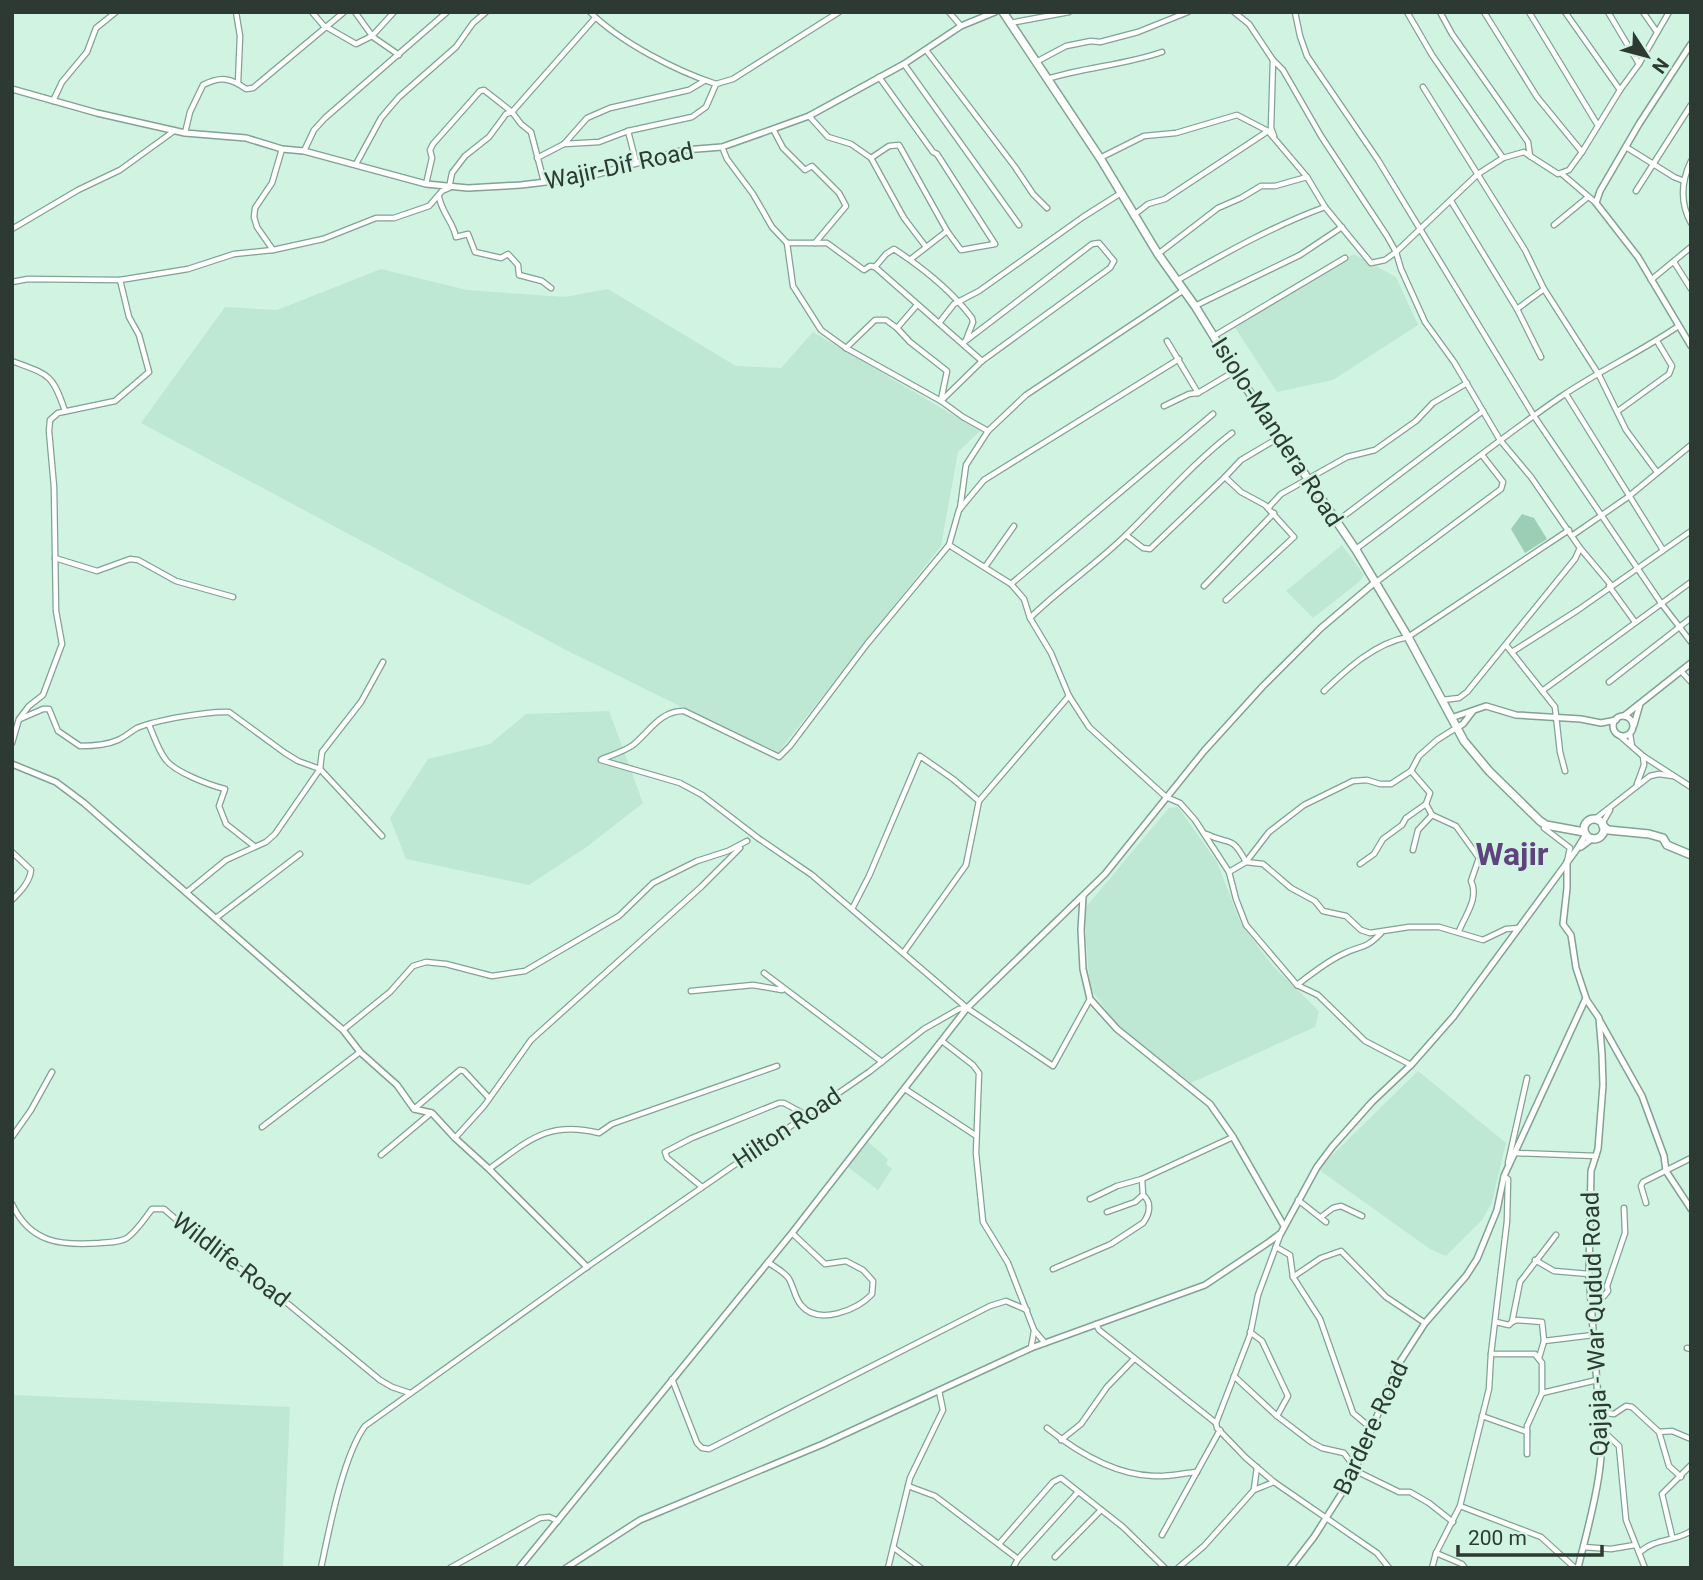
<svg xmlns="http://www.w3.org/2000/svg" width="1703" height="1580" font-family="Roboto,sans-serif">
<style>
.built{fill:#bfe8d4}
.green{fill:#9bceb5}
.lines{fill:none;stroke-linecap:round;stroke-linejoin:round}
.minor-casing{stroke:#82a292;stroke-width:7}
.tertiary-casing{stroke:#82a292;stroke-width:8}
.secondary-casing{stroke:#82a292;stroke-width:8}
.trunk-casing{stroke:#82a292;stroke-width:10}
.minor{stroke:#fff;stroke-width:4.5}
.tertiary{stroke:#fff;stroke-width:5}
.secondary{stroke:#fff;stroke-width:5}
.trunk{stroke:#fff;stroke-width:7}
.labels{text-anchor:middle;stroke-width:5;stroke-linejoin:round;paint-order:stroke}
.street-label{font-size:24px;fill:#2d3a34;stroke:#d1f3e2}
.district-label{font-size:32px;font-weight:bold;fill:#5e437f;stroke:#d1f3e2}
</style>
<rect width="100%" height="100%" fill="#d1f3e2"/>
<g class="built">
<path d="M1354,254L1396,277L1418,325L1333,380L1277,392L1234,326Z"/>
<path d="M381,269L467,290L565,297L608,289L736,366L781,368L813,332L980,431L958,452L941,546L777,754L564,649L141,423L225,307L277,310Z"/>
<path d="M1342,545L1364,575L1359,582L1313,618L1286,591Z"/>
<path d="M609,711L643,803L588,846L529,885L406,859L390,818L428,759L490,744L526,714Z"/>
<path d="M1178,807L1217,862L1241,924L1273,966L1319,1011L1315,1027L1191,1083L1116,1024L1090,988L1086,939L1085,908L1169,808Z"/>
<path d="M1418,1071L1506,1143L1492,1202L1482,1220L1446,1256L1430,1249L1318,1169Z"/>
<path d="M868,1142L888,1159L886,1164L892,1169L878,1190L848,1167Z"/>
<path d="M12,1395L290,1407L283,1568H12Z"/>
</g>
<path class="green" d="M1522,514L1534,518L1547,539L1525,553L1511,529Z"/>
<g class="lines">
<defs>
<g id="minor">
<path d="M236,12L240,36L238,83"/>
<path d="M312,12L323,25L356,44L372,36L394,12"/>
<path d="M355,12L373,37L399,55"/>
<path d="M590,12C620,42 676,71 716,84L733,79L839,12"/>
<path d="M949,12L961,26"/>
<path d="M1234,12L1249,24L1273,60L1271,128L1274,136"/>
<path d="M1295,12L1300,36L1307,56L1378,160L1534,416L1661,603L1691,642"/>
<path d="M1407,12L1432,55L1503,158"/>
<path d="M1440,12L1452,34L1528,142L1530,156L1558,174L1569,170L1582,152L1620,90L1639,64L1669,12"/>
<path d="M1484,12L1537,97L1582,152"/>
<path d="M1529,12L1597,124"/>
<path d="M1565,12L1620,90"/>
<path d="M1608,12L1639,64"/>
<path d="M1643,12L1657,32"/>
<path d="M1010,23L1069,12"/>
<path d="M926,50L1015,167L1033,194L1047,208"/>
<path d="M1273,60L1283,70L1321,136L1387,236L1396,252L1401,269L1425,322L1454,362L1500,440L1531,477L1580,548L1575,559L1467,692L1459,698L1442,700"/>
<path d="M1036,62L1066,46L1091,41L1100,42L1138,32L1188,12"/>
<path d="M904,64L1019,225"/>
<path d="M879,77L933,152L937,154L995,244L961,250L947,231L911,259"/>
<path d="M1047,79C1085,67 1125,65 1162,52"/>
<path d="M1423,87L1525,250L1544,289L1599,375L1626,430L1657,472"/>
<path d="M53,101L62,82L87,52L96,28L116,12"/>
<path d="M809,116L828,137L851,144L871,158L904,218L926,247"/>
<path d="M773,129L783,148L805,170L812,166L839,193L846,206L815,243"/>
<path d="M628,131L636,162"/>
<path d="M185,133L190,112L203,85C221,76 231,78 246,89L253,88L344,12"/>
<path d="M564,144L599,142L628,131L692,117L706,107L716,84"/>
<path d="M722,147L727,159L753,194L772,227L787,243L793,286L821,330L846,348L941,401L963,417L988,431L1026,395L1184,290"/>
<path d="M1626,147L1674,177L1684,181"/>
<path d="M304,151L314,130L325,118L447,12"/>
<path d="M537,158L564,144L587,118L610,108L689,90L704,81"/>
<path d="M871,158L889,146L899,145L947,231"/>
<path d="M1100,158L1144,136L1176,133L1237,115L1268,131L1307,177L1325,207L1371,263L1385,260L1396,252L1478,174L1503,158L1524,152L1530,156"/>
<path d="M1691,161C1681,182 1680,203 1691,223"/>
<path d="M356,164L381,118L399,97L456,47L473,23L486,12"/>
<path d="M1562,174L1596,203"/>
<path d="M426,184L432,158L430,150L433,144L480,91L484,90L512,112L521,124L531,132L544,182"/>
<path d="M1636,191L1691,105"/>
<path d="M439,197C442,213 453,222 456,237L468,234L475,252L501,258L508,254L518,265L519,275L542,281L551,288"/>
<path d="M1451,201L1517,309L1541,357"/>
<path d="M1134,215L1148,204L1165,199L1268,131"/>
<path d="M1554,225L1588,197"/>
<path d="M12,229L78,190L120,170L174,131"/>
<path d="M787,243H827L864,270L870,266L875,267L982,361"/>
<path d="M273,250L257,227L254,217L255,208L272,183L282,149"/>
<path d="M1158,254L1218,208L1241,198L1261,186H1275L1307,177"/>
<path d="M1674,262L1691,289"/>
<path d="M875,267L886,254L894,249C923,268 951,290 972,318L973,322L966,340"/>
<path d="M1178,280C1225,253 1273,226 1325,207"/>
<path d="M1651,280L1691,247"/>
<path d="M12,282L28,279L120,280L188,269L234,254L273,250L323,239L376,218H394L429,206L442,191L449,188L452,173L465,156L489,137L506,114L512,112L595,18"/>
<path d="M1195,306L1300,255L1342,227"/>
<path d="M1517,309L1544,289"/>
<path d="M939,323L954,304L979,291L1083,217L1121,193"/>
<path d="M897,328L910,342L947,371L941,400"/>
<path d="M1214,336L1345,258"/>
<path d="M1167,341L1198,393"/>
<path d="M846,348L875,320H886L897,328L917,305"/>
<path d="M12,361C49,375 52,373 65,411"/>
<path d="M1566,394L1663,550"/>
<path d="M941,401L982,361L1110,268L1114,261L1099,243L1092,244L963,343"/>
<path d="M1164,406L1189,394L1198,393L1235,371"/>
<path d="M1618,411L1669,374L1672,366L1657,341"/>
<path d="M1232,433C1193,463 1162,500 1127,534C1097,564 1060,588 1030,618L1051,653L1069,696L1089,727L1166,797L1180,803L1195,820L1229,872L1236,899L1246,925L1297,985L1318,995L1365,1041L1411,1065"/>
<path d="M1268,508L1281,494L1347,457L1375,450L1416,421L1433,403L1467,383"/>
<path d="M960,509L966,465L988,431"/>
<path d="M1336,522L1483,411"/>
<path d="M1126,535L1143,548L1150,549L1225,477"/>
<path d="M1573,535L1628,497L1691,445"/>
<path d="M1580,548L1611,585"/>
<path d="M1356,549C1425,498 1492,444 1562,396C1599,371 1640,352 1677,327"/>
<path d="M55,558L97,571L130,559L138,560L176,581L233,597"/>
<path d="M985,567L1014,526"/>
<path d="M1375,583L1501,489L1503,482L1482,455"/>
<path d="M1011,584L1213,414"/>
<path d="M1204,586L1274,513"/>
<path d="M1609,586L1635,622"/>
<path d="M1226,600L1294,537L1265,505L1241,492L1225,477L1241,460L1280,437"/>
<path d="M1030,618L1024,599L1011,584L949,545L959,510L984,480L1179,359"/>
<path d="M1506,645L1555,707L1560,752L1565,771"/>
<path d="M1512,652L1578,610L1691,531"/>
<path d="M1681,671L1691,682"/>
<path d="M1609,682L1691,618"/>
<path d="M1324,691C1347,669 1375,643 1408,637L1569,530"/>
<path d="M1542,691L1691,582"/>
<path d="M20,719L43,709H49L58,731L80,746C93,746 107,745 118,740C125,737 130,732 137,728C156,720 208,711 229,712L285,753L298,761L320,769L382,836"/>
<path d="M149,725C154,736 158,750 166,760C175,772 209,785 225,789L219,806L226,824L254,846"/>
<path d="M1630,734L1632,746"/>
<path d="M1619,735L1643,756L1691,787"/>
<path d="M12,743L19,719L29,706L43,695L62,644L56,611L54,487L49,431L50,420L58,413L115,401L149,372L139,335L129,317L120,280"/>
<path d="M602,759C612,755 625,751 633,745C649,732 661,710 684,711L779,757L790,746L867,644L949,545"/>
<path d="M601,760L680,783L702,795L758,838L812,875L967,1008L1053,1066L1090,999"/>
<path d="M1411,771L1430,793L1426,804L1432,815L1456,826L1479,858L1471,881C1479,898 1466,914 1459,931"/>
<path d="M1637,784L1644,765L1643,756"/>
<path d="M1595,819L1650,776L1659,774L1673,776"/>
<path d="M1602,824L1610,810"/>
<path d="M1545,825L1544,828L1570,848L1567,862"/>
<path d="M1206,834C1231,846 1231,834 1246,862L1263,864L1291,888L1315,901L1323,911L1346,916L1361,930L1370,933L1409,927H1439L1483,940L1506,929L1519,928"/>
<path d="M1413,850L1418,830L1432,815"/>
<path d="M12,852L31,870C30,882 20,892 12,900"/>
<path d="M1360,864L1374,854L1383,839L1402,825L1406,818L1426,804"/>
<path d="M1229,872L1246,862L1269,832L1304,805L1353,781L1367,780L1380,784H1391L1411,771L1419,756L1437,740L1456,728"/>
<path d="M187,892L226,860L266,842L275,834L320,769L322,752L361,702L383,662"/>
<path d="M852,909L869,876L920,756L953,779L979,801"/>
<path d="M216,918L300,854"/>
<path d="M904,952L966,865L979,801L1069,696"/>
<path d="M764,973L882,1062"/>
<path d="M1297,985C1311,974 1326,962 1343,954C1361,945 1365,950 1381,933"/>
<path d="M691,991L753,985L782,990"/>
<path d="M343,1030L390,992L413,966L426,962L446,964L492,976L525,971L619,916L653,883L697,861L728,851L747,841"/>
<path d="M942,1041L973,1065L979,1073L976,1153L983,1222L1008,1263L1034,1330L1045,1343"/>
<path d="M905,1089L975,1135"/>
<path d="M414,1109L460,1070L464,1071L489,1098"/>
<path d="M262,1127L360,1052"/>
<path d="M12,1137L31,1110L52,1072"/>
<path d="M455,1138L484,1106L531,1040L701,887L740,848"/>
<path d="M1515,1153L1596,1156"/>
<path d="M381,1155L431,1113"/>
<path d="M1508,1163L1527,1078"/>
<path d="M489,1169C528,1141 548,1120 599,1133L612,1124L777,1066"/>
<path d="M702,1187L667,1158L665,1152L692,1138L779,1103H784L806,1115"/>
<path d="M1090,1199L1117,1186L1142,1179L1233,1137"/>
<path d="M1298,1200L1326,1222"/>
<path d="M1646,1203L1641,1186L1643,1182L1691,1158"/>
<path d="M12,1204C30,1243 61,1246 100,1243C108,1242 119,1243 127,1238C137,1231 145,1218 152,1209H164L198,1238L287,1303L380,1380L392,1387L410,1393"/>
<path d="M1107,1212L1135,1202L1143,1195"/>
<path d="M1321,1217L1333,1208L1341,1206L1362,1216"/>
<path d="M1276,1247L1290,1255L1293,1277L1320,1319L1353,1413L1372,1429"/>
<path d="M1535,1260L1554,1271L1589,1274"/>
<path d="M768,1262C774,1267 785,1272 789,1279C794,1288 795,1298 801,1305C818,1326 858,1310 872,1294L873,1281L863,1270L846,1261L825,1264L792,1233"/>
<path d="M1053,1269L1111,1244L1143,1223C1150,1214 1152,1202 1143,1195L1142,1179"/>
<path d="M1293,1277L1321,1258L1341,1251L1386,1297L1425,1323"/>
<path d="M1591,1299L1604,1296L1608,1291L1607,1286L1625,1233L1624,1208"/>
<path d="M1496,1322L1509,1325L1512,1322L1520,1282L1556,1235"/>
<path d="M1512,1322L1517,1320L1542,1322L1544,1341L1539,1358"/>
<path d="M1096,1324L1099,1330L1216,1423L1217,1428L1246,1458L1274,1482L1377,1553L1389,1568"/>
<path d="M1250,1332L1262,1341L1288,1396L1277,1416"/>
<path d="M1544,1341L1593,1335"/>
<path d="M1031,1348L1034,1331"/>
<path d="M1687,1348L1691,1349"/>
<path d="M1491,1354H1535L1542,1363V1393L1527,1426V1454"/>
<path d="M1234,1376L1277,1416L1311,1442L1322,1448L1344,1453L1355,1468"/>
<path d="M672,1379L697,1443L702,1448L709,1449L990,1306L1006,1301L1027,1310"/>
<path d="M1542,1393L1597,1380"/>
<path d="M1599,1412L1614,1414L1626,1406L1632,1407L1659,1432L1672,1431L1691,1439"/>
<path d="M1482,1416L1527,1432"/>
<path d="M1216,1423L1250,1335L1258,1295L1281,1233"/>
<path d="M1047,1428C1077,1452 1114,1475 1154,1476C1168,1477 1183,1473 1197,1472"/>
<path d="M1603,1431L1619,1446L1626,1520L1645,1568"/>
<path d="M1659,1432L1669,1466L1681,1477"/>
<path d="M1061,1440L1081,1424L1107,1387L1134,1359"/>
<path d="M1354,1470L1399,1492H1410L1429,1503L1453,1522"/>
<path d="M908,1486L935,1496L1018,1559"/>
<path d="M1254,1489L1257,1467"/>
<path d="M1460,1506L1541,1537L1575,1568"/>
<path d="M1162,1535L1220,1430"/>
<path d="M1672,1536L1662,1494L1691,1465"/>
<path d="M999,1544L1053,1482L1061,1478L1123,1527L1165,1568"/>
<path d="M1583,1547L1611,1549L1635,1545"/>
<path d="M894,1548L921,1568"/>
<path d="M1640,1552C1655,1538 1678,1541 1691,1531"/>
<path d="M1436,1553L1462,1564L1465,1568"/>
<path d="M1055,1557L1101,1510"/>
<path d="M321,1568C329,1530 343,1456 365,1426L587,1267L869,1072L924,1029L959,1009L967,1008"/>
<path d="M450,1568L540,1518L549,1517L558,1521"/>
<path d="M888,1568L910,1478L943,1410L939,1391"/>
<path d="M1013,1568L1018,1559L1078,1492"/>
<path d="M1178,1568L1204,1546L1254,1490L1274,1482"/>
<path d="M1432,1568L1436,1553L1460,1506L1489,1389L1491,1354L1507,1221L1508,1179L1504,1176"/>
</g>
<g id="tertiary">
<path d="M1691,44L1639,124L1600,191L1596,203L1638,257L1691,346"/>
<path d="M12,764L56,782L84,803L343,1030L360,1052L397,1085L414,1109L432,1113L455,1138L489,1169L587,1267"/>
<path d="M1581,847L1593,838"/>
<path d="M1083,897L1081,930L1083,969L1090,999L1117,1029L1210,1104L1233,1137L1284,1226"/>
<path d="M1600,1021L1642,1096L1664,1156L1666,1171L1691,1209"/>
<path d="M519,1568L792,1233L967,1008L1105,874L1204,751L1263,686L1321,628L1374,583"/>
<path d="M566,1568L640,1520L823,1444L1031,1348L1205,1285L1269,1242L1281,1233L1317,1167L1332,1147L1372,1102L1411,1065L1454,1016L1577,849L1586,834"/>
<path d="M1290,1568L1314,1537L1352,1477L1398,1365L1425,1323L1466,1276L1477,1259L1497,1210L1504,1176L1586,998L1576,968L1571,935L1563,924L1567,888V862"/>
<path d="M1578,1568C1589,1522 1609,1458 1599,1412L1589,1274L1591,1171L1598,1149L1603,1085L1602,1054L1599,1018L1586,999"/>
</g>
<g id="secondary">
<path d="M12,89L97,113L185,133L246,138L282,149L304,151L426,184L468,188L521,185L587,177L684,150L722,147L773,129L809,116L904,64L961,26L995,12"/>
<path d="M1624,716L1691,663"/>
<circle cx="1623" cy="726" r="10"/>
<path d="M1451,718L1486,706L1516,715L1581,719L1601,723L1616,720"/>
<path d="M1634,725L1640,704"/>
<path d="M1456,728L1463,724L1473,711"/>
</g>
<g id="trunk">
<path d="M1003,12L1100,158L1158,254L1195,306L1235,371L1356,550L1408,637L1464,741L1489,771L1540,821L1546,825L1584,832"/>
<circle cx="1594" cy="829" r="10"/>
<path d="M1603,826L1608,830L1649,834L1663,838L1667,845L1691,855"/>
</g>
</defs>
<use href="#minor" class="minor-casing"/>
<use href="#tertiary" class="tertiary-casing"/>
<use href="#secondary" class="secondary-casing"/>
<use href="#trunk" class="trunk-casing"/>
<use href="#minor" class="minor"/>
<use href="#tertiary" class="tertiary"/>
<use href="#secondary" class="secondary"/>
<use href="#trunk" class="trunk"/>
</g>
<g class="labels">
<g class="street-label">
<text transform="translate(619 166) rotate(-12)" y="8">Wajir-Dif Road</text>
<text transform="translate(1277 432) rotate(57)" y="8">Isiolo-Mandera Road</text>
<text transform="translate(787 1128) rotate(-34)" y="8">Hilton Road</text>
<text transform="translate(231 1260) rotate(37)" y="8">Wildlife Road</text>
<text transform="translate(1595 1324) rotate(-92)" y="8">Qajaja - War Qudud Road</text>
<text transform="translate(1371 1428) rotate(-65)" y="8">Bardere Road</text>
</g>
<g class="district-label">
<text x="1512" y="865">Wajir</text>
</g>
</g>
<rect width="1703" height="1580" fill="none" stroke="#2d3a34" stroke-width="28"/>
<g transform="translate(1647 56) rotate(126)" stroke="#d1f3e2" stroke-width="5" paint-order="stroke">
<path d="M0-5L12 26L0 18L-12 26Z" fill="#2d3a34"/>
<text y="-10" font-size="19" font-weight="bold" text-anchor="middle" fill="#2d3a34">N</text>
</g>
<path d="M1458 1545v10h144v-10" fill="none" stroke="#2d3a34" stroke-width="3.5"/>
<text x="1468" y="1545" font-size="21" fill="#2d3a34" stroke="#d1f3e2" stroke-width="5" paint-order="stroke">200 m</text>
</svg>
